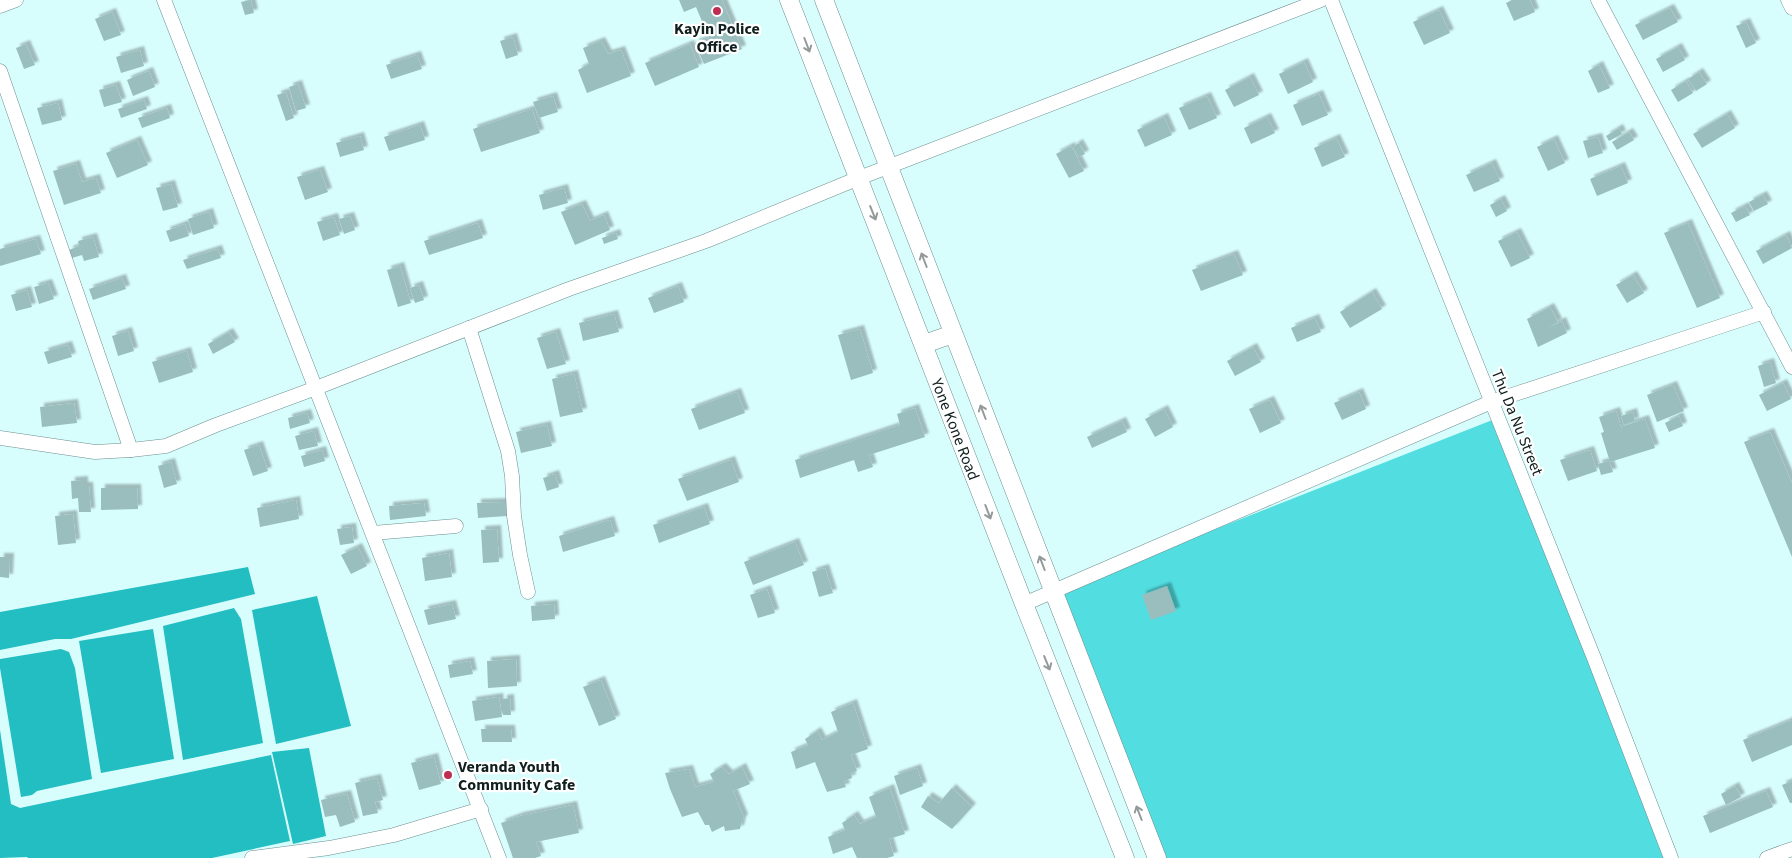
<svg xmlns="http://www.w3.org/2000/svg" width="1792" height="858" font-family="'Source Sans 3',sans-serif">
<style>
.green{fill:#52dde0}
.water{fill:#22bec2}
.building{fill:#9abdbd;filter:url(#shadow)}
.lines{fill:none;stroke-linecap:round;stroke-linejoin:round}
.minor-casing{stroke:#6d8f90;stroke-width:15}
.tertiary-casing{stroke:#6d8f90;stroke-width:19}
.minor{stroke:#fff;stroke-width:14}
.tertiary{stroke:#fff;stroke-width:18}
.oneway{stroke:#949a9a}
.poi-dot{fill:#be2e53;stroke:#fff;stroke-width:2}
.labels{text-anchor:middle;stroke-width:4.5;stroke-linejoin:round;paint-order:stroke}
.poi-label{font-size:16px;font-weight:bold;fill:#111f1f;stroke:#fff}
.street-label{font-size:16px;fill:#111f1f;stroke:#fff}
</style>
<defs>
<filter id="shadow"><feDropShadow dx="4" dy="-4" stdDeviation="1" flood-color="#0004"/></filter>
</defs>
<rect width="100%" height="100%" fill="#d8fdfd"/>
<path class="green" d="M1500,417L1671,858H1157L1053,593Z"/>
<g class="water">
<path d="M248,567L255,594L71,639H55L0,650V612Z"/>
<path d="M317,596L351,726L276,744L252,610Z"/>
<path d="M234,608L241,619L263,743L183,760L163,626Z"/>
<path d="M153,629L174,759L101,773L79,641Z"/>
<path d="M61,649L69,652L75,668L92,779L37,791L32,795L21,797L0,668V659Z"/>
<path d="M0,730L11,804L20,808L271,755L290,841L212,858H28L27,857L0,858Z"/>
<path d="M309,748L326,836L293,844L272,752Z"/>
</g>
<g class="building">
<path d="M251,0L254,13L245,15L241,2Z"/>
<path d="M679,0H722L742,49L704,64L695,43L709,38L696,7L684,12Z"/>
<path d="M1512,0H1530L1535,12L1514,21L1506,3Z"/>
<path d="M1670,8L1678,22L1643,40L1635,25Z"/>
<path d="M1439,10L1450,33L1424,45L1413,22Z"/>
<path d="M112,12L121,35L104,41L95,19Z"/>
<path d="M1746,22L1756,43L1746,48L1736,26Z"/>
<path d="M513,37L518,55L506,59L500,41Z"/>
<path d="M601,41L608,54L621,50L631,76L587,93L578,70L589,64L583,48Z"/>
<path d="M26,44L35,65L24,69L16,48Z"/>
<path d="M690,44L699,67L655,86L645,63Z"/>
<path d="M1678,47L1685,60L1663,72L1656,59Z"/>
<path d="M140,50L144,66L121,73L116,57Z"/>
<path d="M417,55L422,69L391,79L386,65Z"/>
<path d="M1304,62L1313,82L1288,94L1279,74Z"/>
<path d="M1599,65L1610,88L1598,93L1588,71Z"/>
<path d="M149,71L155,87L133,96L127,80Z"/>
<path d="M1699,72L1707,84L1696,91L1688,79Z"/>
<path d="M1250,77L1259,95L1234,107L1225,90Z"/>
<path d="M1686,81L1693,93L1678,102L1671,90Z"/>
<path d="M298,84L306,108L296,111L289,87Z"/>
<path d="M116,85L122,102L104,107L99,90Z"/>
<path d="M286,92L294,118L286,121L277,95Z"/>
<path d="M1319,94L1328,115L1302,126L1293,105Z"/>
<path d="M553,96L558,112L539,118L533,102Z"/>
<path d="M1207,96L1217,118L1189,130L1179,108Z"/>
<path d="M144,100L147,109L121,118L118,109Z"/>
<path d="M58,103L62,120L42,125L37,108Z"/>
<path d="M167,108L170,118L142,128L138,118Z"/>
<path d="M532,109L540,133L481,152L473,129Z"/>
<path d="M1727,114L1735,128L1702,148L1693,134Z"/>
<path d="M1164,117L1172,135L1145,147L1137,130Z"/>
<path d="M1267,117L1275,133L1251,144L1244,128Z"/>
<path d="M420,125L425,140L389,151L384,137Z"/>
<path d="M1619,128L1622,134L1609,141L1606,136Z"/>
<path d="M1629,132L1634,140L1617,150L1612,142Z"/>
<path d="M360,136L364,150L340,157L336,143Z"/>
<path d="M1598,137L1603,153L1588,158L1583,141Z"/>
<path d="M1336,138L1345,157L1322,167L1314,148Z"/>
<path d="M1554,139L1565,163L1548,171L1537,147Z"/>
<path d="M137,140L148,165L117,178L106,153Z"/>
<path d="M1079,143L1085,154L1079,157L1073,147Z"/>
<path d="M1071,146L1084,171L1069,178L1056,154Z"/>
<path d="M1492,163L1500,181L1474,192L1466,175Z"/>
<path d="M76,164L82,182L96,178L101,193L64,205L53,171Z"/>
<path d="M1621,166L1628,183L1597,196L1590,179Z"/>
<path d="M320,170L328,192L305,200L297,177Z"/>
<path d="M171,184L178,207L163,211L156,188Z"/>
<path d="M564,188L568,203L543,210L539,195Z"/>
<path d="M1763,195L1768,204L1754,211L1749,202Z"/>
<path d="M1501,199L1507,211L1496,217L1490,205Z"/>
<path d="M582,204L590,221L604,215L610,230L575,245L561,212Z"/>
<path d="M1745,206L1750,215L1736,222L1731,213Z"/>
<path d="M209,212L214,228L193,235L188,219Z"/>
<path d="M350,216L355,230L344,234L339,219Z"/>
<path d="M334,217L340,235L323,241L317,222Z"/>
<path d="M478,223L483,238L429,255L424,241Z"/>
<path d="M1688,223L1720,298L1697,308L1664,233Z"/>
<path d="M185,224L189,236L170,242L166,231Z"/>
<path d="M1517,232L1530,258L1511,267L1498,241Z"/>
<path d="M616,233L618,239L604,244L602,238Z"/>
<path d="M1786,235L1792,248L1763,264L1756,251Z"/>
<path d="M93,237L99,257L84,261L82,255L72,258L69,250L79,246L78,241Z"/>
<path d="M36,239L41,254L0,266V249Z"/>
<path d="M218,249L221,258L187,269L183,260Z"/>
<path d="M1234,254L1243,275L1201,291L1192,270Z"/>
<path d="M400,266L411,303L398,307L387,270Z"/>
<path d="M1633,275L1644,293L1627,303L1616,285Z"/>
<path d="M122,278L126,289L93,300L89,289Z"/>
<path d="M48,283L54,299L39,304L34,287Z"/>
<path d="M419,285L424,300L415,303L410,288Z"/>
<path d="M678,286L684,302L654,313L648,298Z"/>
<path d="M27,290L32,307L16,311L11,295Z"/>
<path d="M1372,292L1382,309L1350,328L1340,312Z"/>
<path d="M1550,307L1558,322L1548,328L1562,321L1567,333L1538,347L1527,319Z"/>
<path d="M614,314L619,332L583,341L579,323Z"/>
<path d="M1315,318L1321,332L1297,342L1291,328Z"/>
<path d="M860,329L873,373L851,380L838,335Z"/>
<path d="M128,331L134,351L118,356L112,336Z"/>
<path d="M229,332L235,342L213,354L208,344Z"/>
<path d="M556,332L566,364L547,369L537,338Z"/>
<path d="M68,345L72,357L48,364L44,352Z"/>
<path d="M1253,347L1261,362L1235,376L1227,361Z"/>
<path d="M187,351L193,372L159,383L152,362Z"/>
<path d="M1770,362L1776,383L1764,387L1758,366Z"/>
<path d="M574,374L583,412L560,417L552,379Z"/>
<path d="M1783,383L1791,399L1767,411L1759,395Z"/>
<path d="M1673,385L1684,411L1657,422L1647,395Z"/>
<path d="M737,392L745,413L699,430L691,409Z"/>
<path d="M1359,392L1366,409L1342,420L1334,403Z"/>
<path d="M1270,400L1281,423L1260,433L1249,409Z"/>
<path d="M74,403L77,423L42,427L40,407Z"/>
<path d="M915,408L925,437L869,455L873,467L858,472L854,460L800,478L795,460L900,425L897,414Z"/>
<path d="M1164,409L1173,427L1155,437L1145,419Z"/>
<path d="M1616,411L1621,427L1645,419L1655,448L1610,462L1601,433L1604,432L1599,417Z"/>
<path d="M1633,412L1635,421L1624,425L1621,416Z"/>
<path d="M307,413L310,423L290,429L288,418Z"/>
<path d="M1679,416L1683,426L1669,432L1665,423Z"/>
<path d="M1122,421L1127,432L1092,448L1087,437Z"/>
<path d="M547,425L552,446L521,453L516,432Z"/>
<path d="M314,431L318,446L299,450L295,436Z"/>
<path d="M1770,432L1792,483V557L1744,442Z"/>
<path d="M259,445L268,471L253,476L244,450Z"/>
<path d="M322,450L325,461L304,467L301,456Z"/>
<path d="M1590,450L1597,471L1568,481L1560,460Z"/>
<path d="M731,460L739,482L687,501L678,479Z"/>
<path d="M1609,461L1613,472L1601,475L1598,464Z"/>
<path d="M171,462L177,484L164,488L158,466Z"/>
<path d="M555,474L559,487L547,491L543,478Z"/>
<path d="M84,480V486H89L91,512H79L78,498L72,499L71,481Z"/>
<path d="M101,488H137L138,509L101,510Z"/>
<path d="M296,500L299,519L260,527L257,508Z"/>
<path d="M506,502L507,516L478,518L477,503Z"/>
<path d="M424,503L426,516L390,520L389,506Z"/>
<path d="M704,507L710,524L659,543L653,525Z"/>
<path d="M73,514L76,543L58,545L55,516Z"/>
<path d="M610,520L615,536L563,552L559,536Z"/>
<path d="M352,527L354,543L340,545L337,529Z"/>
<path d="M497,529L499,562L483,563L481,530Z"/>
<path d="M795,542L804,565L753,585L744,562Z"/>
<path d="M358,547L367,566L351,574L341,555Z"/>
<path d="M449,553L452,577L425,581L422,558Z"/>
<path d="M0,557H10L9,578L0,577Z"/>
<path d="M825,568L833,593L819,597L812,572Z"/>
<path d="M1167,586L1176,611L1151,620L1142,595Z"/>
<path d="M767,589L775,613L758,618L750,595Z"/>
<path d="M452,604L456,619L428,625L424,610Z"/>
<path d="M554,604L555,619L532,621L531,606Z"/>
<path d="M516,659L517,686L488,688L487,661Z"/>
<path d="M470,661L473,674L450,678L448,665Z"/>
<path d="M601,680L616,719L599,726L583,687Z"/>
<path d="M499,697L502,717L475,721L472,701Z"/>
<path d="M510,698L511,715H503V699Z"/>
<path d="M853,703L868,749L851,755L857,771L851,773L852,778L844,781L846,787L827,792L815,762L796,769L791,752L808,745L805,739L817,731L822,740L838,732L831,712Z"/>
<path d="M1792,720V745L1752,762L1743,740Z"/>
<path d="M481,729H511L512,742H482Z"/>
<path d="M434,757L441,784L419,790L411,763Z"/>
<path d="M722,767L729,774L742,767L750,784L733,791L744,818L742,820L740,829L725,831L724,826L712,832L709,825H705L698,812L682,817L670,789L665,773L689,769L695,787L714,782L710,774Z"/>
<path d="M917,768L923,786L900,795L894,776Z"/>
<path d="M377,778L383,800L375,802L378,813L363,816L355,783Z"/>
<path d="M1792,781V803H1790L1782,785Z"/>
<path d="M1735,786L1741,797L1726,805L1721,794Z"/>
<path d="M890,788L905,834L889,839L894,856L887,858H857L852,847L833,854L828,837L845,830L842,823L854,815L860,824L876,817L869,797Z"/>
<path d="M952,788L972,807L952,829L921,807L928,796L939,803Z"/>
<path d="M1766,791L1773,807L1710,833L1703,816Z"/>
<path d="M347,794L355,822L340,827L336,815L325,817L321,800Z"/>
<path d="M573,805L579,833L536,842L541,856L535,858H513L501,823L520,816Z"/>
</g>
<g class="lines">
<defs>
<g id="minor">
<path d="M164,0L499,858"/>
<path d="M1331,0L1594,658L1671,858"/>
<path d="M1598,0L1792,367"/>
<path d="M1788,0L1792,8"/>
<path d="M0,6L16,0"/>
<path d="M0,71L131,450"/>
<path d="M469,328L508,451L512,476L514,516L520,555L528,592"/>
<path d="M0,438L95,452L131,450L166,446L216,425L316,388L569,289L706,241L859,178L1321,0"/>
<path d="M373,533L456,526"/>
<path d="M1024,604L1491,402L1764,312"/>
<path d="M252,858L329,848L394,835L481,809"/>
<path d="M1767,858L1792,849"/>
</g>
<g id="tertiary">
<path d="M789,0L1024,604L1125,858"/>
<path d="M824,0L1157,858"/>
<path d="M924,344L953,334"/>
</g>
</defs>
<use href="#minor" class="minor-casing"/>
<use href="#tertiary" class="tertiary-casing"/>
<use href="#minor" class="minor"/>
<use href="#tertiary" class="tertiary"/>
</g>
<defs><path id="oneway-shaft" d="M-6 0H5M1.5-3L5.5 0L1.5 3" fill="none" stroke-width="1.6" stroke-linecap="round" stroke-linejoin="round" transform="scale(1.25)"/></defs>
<g class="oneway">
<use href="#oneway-shaft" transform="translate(807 45) rotate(69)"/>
<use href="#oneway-shaft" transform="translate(873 213) rotate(68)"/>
<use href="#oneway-shaft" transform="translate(924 260) rotate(-111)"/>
<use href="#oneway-shaft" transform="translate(983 412) rotate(-111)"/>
<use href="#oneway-shaft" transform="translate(988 512) rotate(69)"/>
<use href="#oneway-shaft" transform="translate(1042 563) rotate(-111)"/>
<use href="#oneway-shaft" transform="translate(1047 663) rotate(68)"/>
<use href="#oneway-shaft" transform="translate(1139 813) rotate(-111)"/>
</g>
<g class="poi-dot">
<circle cx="717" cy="11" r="5"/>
<circle cx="448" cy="775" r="5"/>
</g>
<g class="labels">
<g class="poi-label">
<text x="717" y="34">Kayin Police<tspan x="717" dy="18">Office</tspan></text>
<text x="458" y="772" text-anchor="start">Veranda Youth<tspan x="458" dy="18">Community Cafe</tspan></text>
</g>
<g class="street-label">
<text transform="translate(1518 422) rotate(68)" y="6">Thu Da Nu Street</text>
<text transform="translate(956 429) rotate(69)" y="6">Yone Kone Road</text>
</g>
</g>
</svg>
